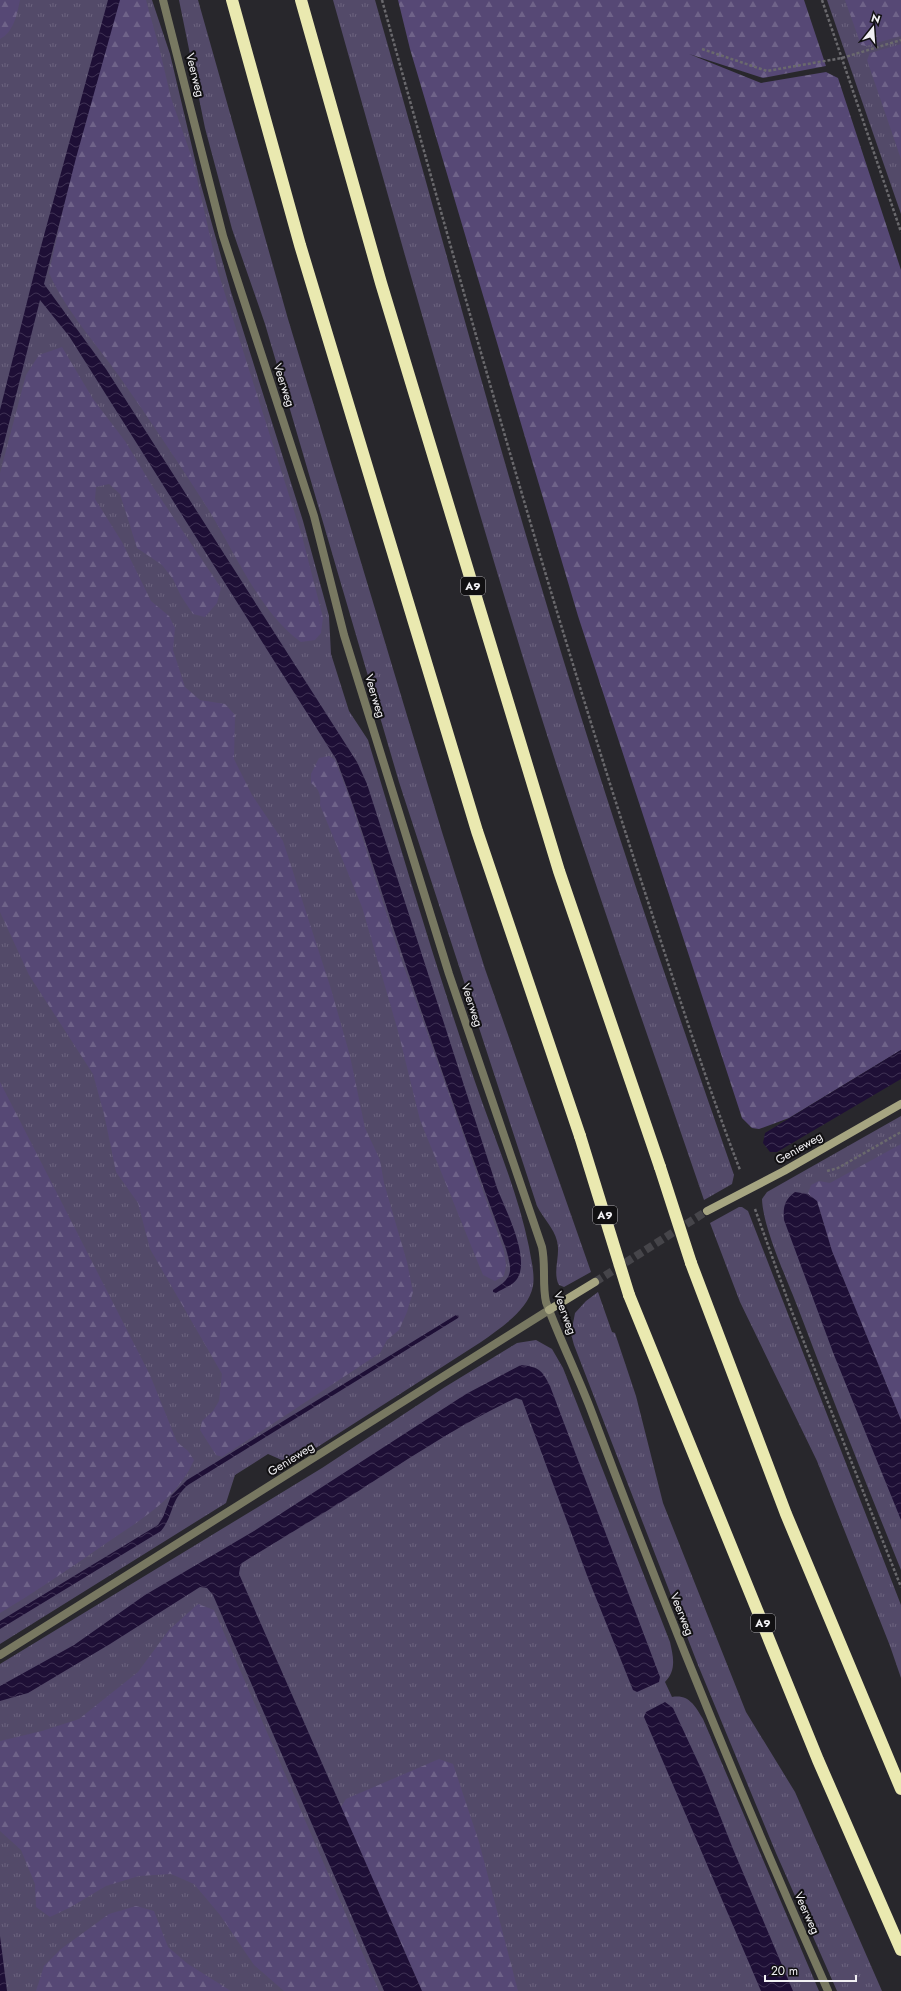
<svg xmlns="http://www.w3.org/2000/svg" width="901" height="1991" font-family="Jost,sans-serif">
<style>
.grass{fill:url(#grass-tufts)}
.forest{fill:url(#forest-firs)}
.water{fill:url(#water-waves)}
.lines{fill:none;stroke-linecap:round;stroke-linejoin:round}
.secondary-tunnel{stroke:#46454a;stroke-width:8;stroke-dasharray:8 4;stroke-linecap:butt}
.path{stroke:#6a696d;stroke-width:2.5;stroke-dasharray:3 2;stroke-linecap:butt}
.street{stroke:#787861;stroke-width:8}
.secondary{stroke:#a6a581;stroke-width:8}
.highway{stroke:#eae9b0;stroke-width:12}
.highway-bridge{stroke:#eae9b0;stroke-width:12}
.labels{text-anchor:middle;stroke-width:4;stroke-linejoin:round;paint-order:stroke}
.shield{fill:#111012;stroke:#aeadb0;stroke-width:1}
.shield-label{font-size:11px;font-weight:bold;fill:#f1f0f3}
.street-label{font-size:12px;fill:#f1f0f3;stroke:#111012}
</style>
<defs>
<pattern id="grass-tufts" width="24" height="20" patternUnits="userSpaceOnUse"><rect width="24" height="20" fill="#534a69"/><path d="M3 7l-1-3M5 7V3M7 7l1-3M15 17l-1-3M17 17v-4M19 17l1-3" fill="none" stroke="#6c647f"/></pattern>
<pattern id="forest-firs" width="22" height="20" patternUnits="userSpaceOnUse"><rect width="22" height="20" fill="#564875"/><path d="M5 1l3.5 6h-7zM16 11l3.5 6h-7z" fill="#6f6389"/></pattern>
<pattern id="water-waves" width="16" height="10" patternUnits="userSpaceOnUse"><rect width="16" height="10" fill="#1e0f36"/><path d="M0 5q4-4 8 0t8 0" fill="none" stroke="#3f3254"/></pattern>
</defs>
<rect width="100%" height="100%" fill="#28272c"/>
<g class="grass">
<path d="M0,0H152L170,54L201,185L231,292L303,521L329,616L331,654L349,711L368,740C402,852 435,965 473,1076C492,1133 517,1188 529,1247C531,1259 535,1274 533,1286C528,1311 500,1328 481,1342L291,1464L268,1454L235,1475L226,1503L0,1644Z"/>
<path d="M179,0H198L288,319L442,832L485,969L591,1272L564,1287L559,1285C552,1272 561,1255 557,1241C554,1228 543,1218 537,1206L399,782L265,324L232,229L205,128Z"/>
<path d="M333,0H375C428,186 478,373 533,559C594,766 663,972 734,1175L732,1184L704,1200C643,1021 579,842 524,661C457,442 395,221 333,0Z"/>
<path d="M827,0H901V214Z"/>
<path d="M901,1116V1570C866,1483 831,1396 798,1308C787,1279 763,1228 762,1199L767,1192Z"/>
<path d="M739,1207H742L748,1211L901,1605V1678L890,1646L817,1461L740,1302L710,1223Z"/>
<path d="M598,1292L612,1332L615,1333L636,1396L663,1503L746,1712L795,1792L882,1991H837L776,1853L698,1665L574,1345L571,1334L575,1313L586,1301Z"/>
<path d="M536,1340L552,1349L563,1368L670,1642C673,1656 677,1670 665,1682L672,1697C689,1694 695,1706 703,1719L819,1991H0V1664L322,1468L445,1387L517,1343Z"/>
</g>
<g class="forest">
<path d="M0,0H20C17,14 14,32 0,39Z"/>
<path d="M117,0H146L159,47L171,98L193,161L218,272L302,536L323,618L321,633L315,640L301,642C258,612 232,545 203,501C176,459 148,417 119,376C95,342 66,311 49,273L77,146Z"/>
<path d="M398,0H804L826,66L763,78L689,54L761,83L826,72L838,78L901,270V1050L789,1118L759,1129L752,1128L742,1118L578,616L410,49Z"/>
<path d="M845,0H901V36L866,46L861,45Z"/>
<path d="M901,44V159L867,60L870,53Z"/>
<path d="M62,347L93,399L125,441L151,484L221,588L217,603L205,617L193,614L181,596L173,579L162,565L137,548L120,494L109,484L96,487L95,499L122,542L151,601L169,616L175,628L173,650L185,687L200,700L225,704L235,715L234,759L252,795L283,841L331,989L350,1056L365,1128L380,1160L384,1183L407,1262L413,1292L407,1312L399,1330L387,1340L380,1353L222,1457L216,1455L200,1430L202,1421L213,1411L219,1401L222,1374L150,1249L138,1203L116,1172L104,1114L93,1074L29,975L0,912V473L26,375L39,355Z"/>
<path d="M329,756L335,760L351,802L398,950L504,1251L506,1265L504,1276L495,1281L483,1275L420,1120L398,1031L362,907L320,805C321,794 319,789 311,783V774L319,758Z"/>
<path d="M0,1082L150,1375L177,1442L188,1451L194,1460C177,1500 137,1522 102,1546C69,1569 35,1592 0,1613Z"/>
<path d="M901,1144V1420L832,1251L817,1201L808,1194L811,1185L819,1181L830,1183Z"/>
<path d="M198,1604L214,1610L379,1991H284L254,1965L220,1915L194,1884L171,1874L139,1876L106,1886L69,1908L50,1917L36,1907L35,1884L21,1850L0,1831V1741L42,1731L79,1719L138,1672L169,1630Z"/>
<path d="M439,1759L453,1764L479,1842L518,1991H422L341,1807L346,1799Z"/>
<path d="M136,1906L154,1911L168,1947L188,1964L231,1991H36L44,1966L61,1949L109,1914Z"/>
</g>
<g class="water">
<path d="M108,0H120L76,158L44,284L106,369L357,762L367,784L497,1188C505,1209 531,1258 517,1279C512,1286 502,1289 496,1293L493,1292V1290C514,1277 512,1271 506,1249C470,1151 435,1053 402,954C380,889 361,823 336,759L69,336L40,300L0,459V410L40,250Z"/>
<path d="M901,1050V1079L777,1152H770L763,1143L765,1133Z"/>
<path d="M795,1192L808,1194L817,1201L832,1251L901,1420V1520L834,1355L784,1220C783,1208 784,1200 795,1192Z"/>
<path d="M456,1315L459,1316L458,1318L188,1485C169,1502 175,1513 161,1531L0,1629V1621L158,1525L163,1517L171,1496L187,1480Z"/>
<path d="M521,1365C539,1367 542,1370 550,1386L660,1677L659,1682L637,1692L633,1690L588,1578L522,1400L516,1398C467,1421 422,1450 377,1479C333,1508 287,1535 242,1563L240,1567L239,1574L422,1991H384L213,1595L207,1588L200,1587L110,1644L28,1693L0,1701V1686L74,1645L145,1595L254,1531L466,1394Z"/>
<path d="M665,1702L673,1708L704,1775L733,1849L793,1991H761L644,1717L646,1712Z"/>
<path d="M0,1936L7,1991H0Z"/>
</g>
<g class="lines">
<path class="secondary-tunnel" d="M595,1282L707,1211"/>
<g class="path">
<path d="M382,0C462,289 543,577 635,862C669,965 701,1069 740,1170"/>
<path d="M822,0L901,232"/>
<path d="M702,49L767,71L842,58L901,40"/>
<path d="M827,1171L838,1168L901,1132"/>
<path d="M755,1209L792,1312L901,1587"/>
</g>
<g class="street">
<path d="M163,0L223,236L314,516L344,635L449,974L542,1247C546,1266 542,1284 546,1302C560,1340 578,1376 592,1413C665,1608 743,1801 828,1991"/>
<path d="M0,1655L549,1310"/>
</g>
<g class="secondary">
<path d="M707,1211L784,1171L901,1104"/>
<path d="M549,1310L595,1282"/>
</g>
<g class="highway">
<path d="M232,0L300,245L477,831L580,1136"/>
<path d="M301,0L381,283L559,871L660,1167"/>
<path d="M691,1263L786,1514L901,1789"/>
<path d="M629,1295L818,1760L901,1950"/>
</g>
<g class="highway-bridge">
<path d="M580,1136L629,1295"/>
<path d="M660,1167L691,1263"/>
</g>
</g>
<g class="labels">
<g class="shield">
<rect x="461" y="577" width="24" height="18" rx="3"/>
<rect x="593" y="1206" width="24" height="18" rx="3"/>
<rect x="751" y="1614" width="24" height="18" rx="3"/>
</g>
<g class="shield-label">
<text x="473" y="590">A9</text>
<text x="605" y="1219">A9</text>
<text x="763" y="1627">A9</text>
</g>
<g class="street-label">
<text transform="translate(195 75) rotate(76)" y="4">Veerweg</text>
<text transform="translate(284 385) rotate(72)" y="4">Veerweg</text>
<text transform="translate(375 696) rotate(73)" y="4">Veerweg</text>
<text transform="translate(472 1005) rotate(72)" y="4">Veerweg</text>
<text transform="translate(799 1148) rotate(-30)" y="4">Genieweg</text>
<text transform="translate(565 1313) rotate(70)" y="4">Veerweg</text>
<text transform="translate(291 1459) rotate(-32)" y="4">Genieweg</text>
<text transform="translate(682 1614) rotate(68)" y="4">Veerweg</text>
<text transform="translate(807 1913) rotate(66)" y="4">Veerweg</text>
</g>
</g>
<g transform="translate(873 28) rotate(17)" stroke="#111012" stroke-width="3" paint-order="stroke">
<path d="M0-3L7 15L0 10L-7 15Z" fill="#f1f0f3"/>
<text y="-6" font-size="11" font-weight="bold" text-anchor="middle" fill="#f1f0f3">N</text>
</g>
<path d="M765 1975v6h91v-6" fill="none" stroke="#f1f0f3" stroke-width="2"/>
<text x="771" y="1975" font-size="12" fill="#f1f0f3" stroke="#111012" stroke-width="3" paint-order="stroke">20 m</text>
</svg>
